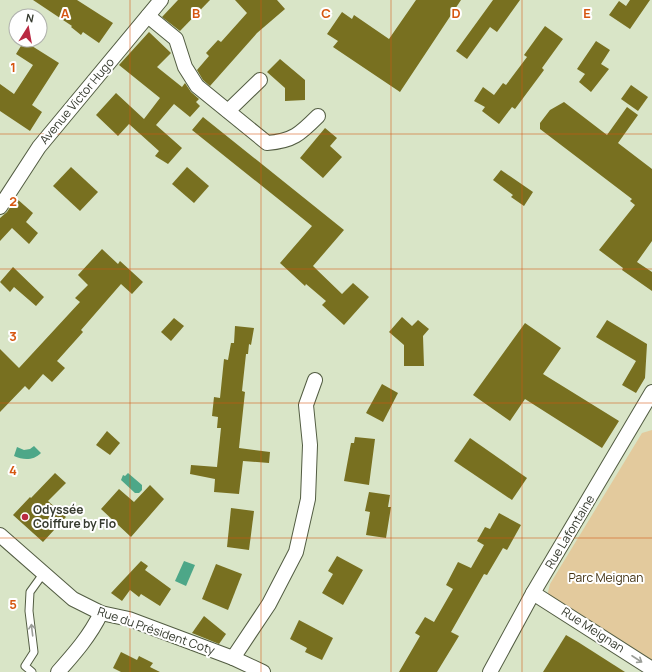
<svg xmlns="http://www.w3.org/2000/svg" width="652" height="672" font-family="Manrope,sans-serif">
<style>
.green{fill:#e3ca9d}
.water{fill:#4da788}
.building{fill:#787020}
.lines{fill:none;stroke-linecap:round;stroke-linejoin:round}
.service-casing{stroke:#525c42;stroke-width:9}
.minor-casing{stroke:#525c42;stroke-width:16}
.service{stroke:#fff;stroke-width:7}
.minor{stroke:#fff;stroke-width:14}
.oneway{stroke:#9a9d97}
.grid{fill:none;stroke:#d65610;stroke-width:1;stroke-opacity:0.55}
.poi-dot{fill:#ba2942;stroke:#fff;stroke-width:1.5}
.labels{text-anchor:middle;stroke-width:4;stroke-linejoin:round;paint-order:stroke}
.street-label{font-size:12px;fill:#363b2f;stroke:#fff}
.poi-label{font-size:12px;font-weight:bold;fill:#363b2f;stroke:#fff;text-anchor:start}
.park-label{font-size:12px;fill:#413112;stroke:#fff}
.grid-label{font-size:13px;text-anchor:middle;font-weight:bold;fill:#d65610;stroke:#fff;stroke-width:4;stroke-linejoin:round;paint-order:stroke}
</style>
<rect width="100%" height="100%" fill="#d9e5c7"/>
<path class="green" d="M652,430V660L547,596L550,584L642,433Z"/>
<g class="water">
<path d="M34,446L41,453C33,461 23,460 14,456L17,447L24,450L30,449Z"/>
<path d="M128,473L142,485V490L139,493H135L121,480L123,475L125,476Z"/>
<path d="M184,561L195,565L186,586L175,581Z"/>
</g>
<g class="building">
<path d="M33,0H77L113,23L99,43L83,32L81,35L71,27L72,26Z"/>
<path d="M178,0H210L180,31L162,17Z"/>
<path d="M235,0H277L285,9L257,33L210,86L203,80L197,70L209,56L206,53L218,40L221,42L247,13Z"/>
<path d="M416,0H461L400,92L333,47L338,41L327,34L342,12L352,19L354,15L389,39Z"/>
<path d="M493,0H520L497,32L490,27L467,59L456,51Z"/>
<path d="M630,0H650L630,29L609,15L619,1L626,6Z"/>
<path d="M545,26L563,39L542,68L544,70L515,109L512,107L499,124L482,111L485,107L474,101L483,87L494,95L503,83L506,85L527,57L524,55Z"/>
<path d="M149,32L171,53L157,67L182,87L185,83L191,92L199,99L196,102L200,106L190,117L174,104L156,125L182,148L168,164L155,156L159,151L129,124L118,136L96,115L116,93L144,119L160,98L119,65Z"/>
<path d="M24,41L59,63L32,105L42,112L30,131L0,111V84L14,94L33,65L16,54Z"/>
<path d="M596,41L610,50L601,64L609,69L591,92L579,82L585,74L577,69Z"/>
<path d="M280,59L305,80V100L285,101V88L267,72Z"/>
<path d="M631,85L648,97L638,111L621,99Z"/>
<path d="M564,102L607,135L627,107L638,115L618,143L652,169V241L637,262L652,272V291L622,270L623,268L599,250L635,205L630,201L632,199L540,129V123L550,110Z"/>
<path d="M203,117L344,230L313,266L342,294L353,283L369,297L344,325L322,305L326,301L306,284L305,286L280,263L312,226L192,130Z"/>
<path d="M325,128L337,138L330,146L342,157L323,178L300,158Z"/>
<path d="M71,167L98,192L80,211L53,186Z"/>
<path d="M187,167L209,186L194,203L172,184Z"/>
<path d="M501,170L533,192L524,206L511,197L513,195L493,180Z"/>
<path d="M16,198L33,213L26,222L38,233L29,244L12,228L0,241V218L7,212Z"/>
<path d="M102,249L118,264L120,261L143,282L132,294L121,284L81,330L83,332L57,361L65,368L52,382L43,374L29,390L25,386L0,412V349L19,368L80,302L75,298L88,285L78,275Z"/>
<path d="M13,267L44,297L36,306L14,287L10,292L0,282Z"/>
<path d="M402,317L412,326L418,320L429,329L423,336L424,366H404V345L389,332Z"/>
<path d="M174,318L184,326L171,341L161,332Z"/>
<path d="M607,320L647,344L645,378L636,393L622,385L636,361L596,337Z"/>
<path d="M525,323L561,348L543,374L619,421L602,448L525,399L510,421L473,395Z"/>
<path d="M235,326L254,328L251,345L249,344L248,354H246L242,391L245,392L239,448L270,452L269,463L243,461L239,494L214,492L215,479L190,474L191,465L217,467L221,428H217L218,417L212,416L214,397L220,398L224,359L228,360L231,343H234Z"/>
<path d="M382,384L398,393L383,422L366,413Z"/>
<path d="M107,431L120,443L110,455L96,445Z"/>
<path d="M355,437L375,439L369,485L344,481L351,443H354Z"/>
<path d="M470,438L527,478L512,500L454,461Z"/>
<path d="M55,473L66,483L48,501L66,517L43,542L13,515L30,497L31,498Z"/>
<path d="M150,485L164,499L131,537L101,509L119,489L134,502Z"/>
<path d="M369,492L390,495L388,507H391L386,538L366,535L370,512L365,511Z"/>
<path d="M231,508L254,511L249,550L227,547Z"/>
<path d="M499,513L521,525L507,550L503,548L487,575L484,574L451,632L459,636L437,672H399L420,636L415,633L425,617L434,622L453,589L446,585L458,562L471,568L484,545L477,541L485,527L490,529Z"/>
<path d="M337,556L363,570L343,605L322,593L333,574L328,571Z"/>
<path d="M141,561L148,566L145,570L171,589L160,606L141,594L139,597L130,590L122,601L111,593Z"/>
<path d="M216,564L242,574L228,610L202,599Z"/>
<path d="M204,616L226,634L219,644L192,633Z"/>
<path d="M299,620L333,638L322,660L305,652L307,648L290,639Z"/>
<path d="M566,635L578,642L625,672H543Z"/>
<path d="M121,652L137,660L139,656L153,663L150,667L160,672H121L113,668Z"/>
</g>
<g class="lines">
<defs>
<path id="service" d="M32,672L25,666L34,652L29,611L30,592L43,574"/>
<g id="minor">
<path d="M148,16L176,39L185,67L197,86L267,143C293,141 300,134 318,116"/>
<path d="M228,111L260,80"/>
<path d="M0,207L39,147L161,0"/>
<path d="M0,535L73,599L101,613L129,619L233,658L263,672"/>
<path d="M533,593L652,669"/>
<path d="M233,658L269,604L296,552L308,499L310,445L306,405L315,380"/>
<path d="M58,672C74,654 90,636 101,613"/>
<path d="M490,672L533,593L652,392"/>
</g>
</defs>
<use href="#service" class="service-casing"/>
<use href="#minor" class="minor-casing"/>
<use href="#service" class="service"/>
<use href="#minor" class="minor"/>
</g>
<defs><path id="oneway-shaft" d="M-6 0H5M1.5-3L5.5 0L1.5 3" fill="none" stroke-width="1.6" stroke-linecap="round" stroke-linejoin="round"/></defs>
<g class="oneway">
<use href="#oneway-shaft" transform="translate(32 630) rotate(-97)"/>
<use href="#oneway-shaft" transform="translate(637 659) rotate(33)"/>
</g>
<path class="grid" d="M130,0V672M261,0V672M391,0V672M522,0V672M0,134H652M0,269H652M0,403H652M0,538H652"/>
<circle class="poi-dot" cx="25" cy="517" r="4"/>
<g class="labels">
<g class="street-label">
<text transform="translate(77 101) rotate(-50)" y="4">Avenue Victor Hugo</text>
<text transform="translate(570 532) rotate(-59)" y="4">Rue Lafontaine</text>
<text transform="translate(593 630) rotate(33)" y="4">Rue Meignan</text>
<text transform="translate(156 631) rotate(19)" y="4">Rue du Président Coty</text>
</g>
<g class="poi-label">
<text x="33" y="514">Odyssée<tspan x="33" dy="14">Coiffure by Flo</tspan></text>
</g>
<g class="park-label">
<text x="606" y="582">Parc Meignan</text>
</g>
</g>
<g class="grid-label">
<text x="65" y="18">A</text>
<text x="196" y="18">B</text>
<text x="326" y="18">C</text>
<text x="456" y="18">D</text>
<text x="587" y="18">E</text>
<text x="13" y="72">1</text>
<text x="13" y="206">2</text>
<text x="13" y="341">3</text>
<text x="13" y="475">4</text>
<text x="13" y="609">5</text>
</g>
<g transform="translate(28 28) rotate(11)"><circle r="19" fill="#ffffff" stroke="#afb1ac"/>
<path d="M0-3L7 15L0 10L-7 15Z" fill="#ba2942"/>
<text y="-6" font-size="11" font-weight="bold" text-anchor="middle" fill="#363b2f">N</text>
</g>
</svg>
